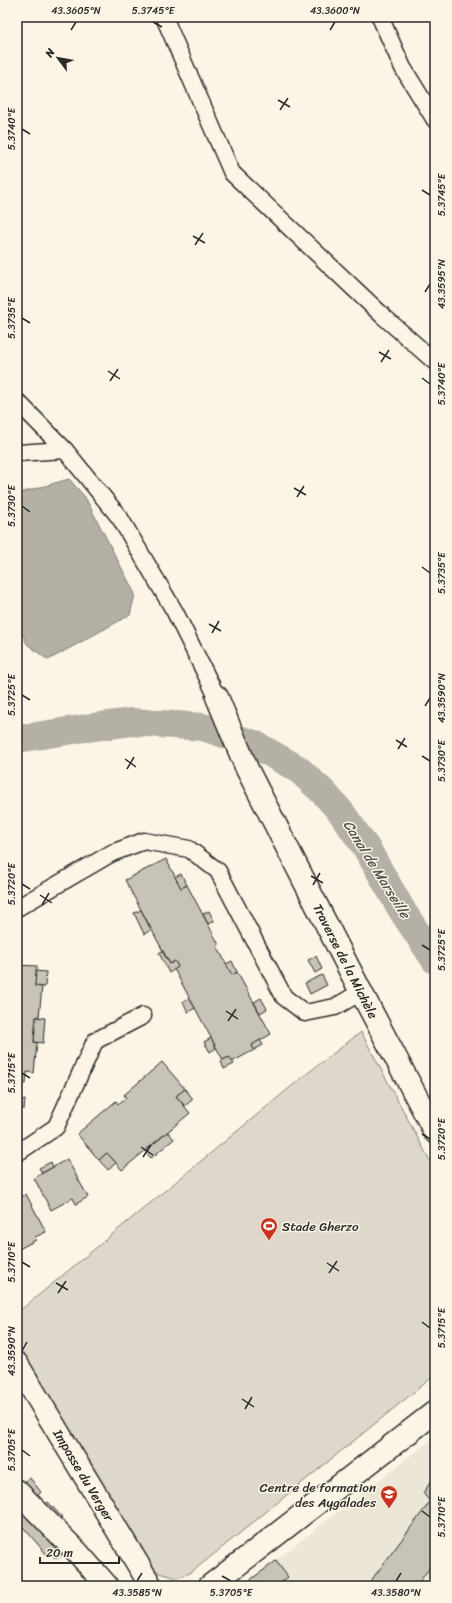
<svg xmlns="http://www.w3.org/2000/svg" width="452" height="1603" font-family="Sriracha,sans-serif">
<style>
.built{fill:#ece6d7}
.green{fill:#ded8ca;stroke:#84827a}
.water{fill:#b4b0a5;stroke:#7d7b74}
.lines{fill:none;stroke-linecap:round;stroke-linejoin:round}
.canal{stroke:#b4b0a5;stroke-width:28}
.building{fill:#c8c3b7;stroke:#2b2b2b}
.service-casing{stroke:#2b2b2b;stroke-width:19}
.minor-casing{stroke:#2b2b2b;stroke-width:25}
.service{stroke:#fcf5e5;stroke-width:16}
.minor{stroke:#fcf5e5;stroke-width:22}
.ticks{fill:none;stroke:#2b2b2b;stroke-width:1.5}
.labels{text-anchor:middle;stroke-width:3;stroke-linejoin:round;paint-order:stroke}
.street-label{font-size:13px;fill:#2b2b2b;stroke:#fcf5e5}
.poi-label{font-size:13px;fill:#2b2b2b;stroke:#fcf5e5;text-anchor:start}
.water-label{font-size:14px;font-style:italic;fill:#545350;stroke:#fcf5e5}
.neatline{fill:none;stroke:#2b2b2b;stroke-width:1.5}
.ticks-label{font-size:10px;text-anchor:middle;fill:#2b2b2b}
</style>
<rect width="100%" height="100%" fill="#fcf5e5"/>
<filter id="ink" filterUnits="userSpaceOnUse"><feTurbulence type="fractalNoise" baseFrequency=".025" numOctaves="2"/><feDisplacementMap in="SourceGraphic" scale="8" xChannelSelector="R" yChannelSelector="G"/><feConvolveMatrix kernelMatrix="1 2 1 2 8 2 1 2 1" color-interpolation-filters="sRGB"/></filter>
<g filter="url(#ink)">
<path class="built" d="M435,1437V1586H245L250,1582V1580Z"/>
<path class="green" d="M361,1032L435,1170V1375L198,1567L190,1573L177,1578L159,1573L146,1559L17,1351V1313L304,1076Z"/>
<path class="water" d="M69,479L85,497L135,594L130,615L48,660L27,644L17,623V494Z"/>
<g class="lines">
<path class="canal" d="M17,739L86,728L132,722L203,727L254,744L298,769L323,792L341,812L367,849L403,912L435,960"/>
</g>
<g class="building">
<path d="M166,859L181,888L187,885L219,945L217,946L232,975L237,972L271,1034L252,1045L254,1050L232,1062L229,1057L223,1060L174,969L178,967L175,961L170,964L125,880Z"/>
<path d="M181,874L187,885L181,888L175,877Z"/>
<path d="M141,910L151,930L144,934L134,913Z"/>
<path d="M209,911L214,921L208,924L203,914Z"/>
<path d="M162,951L170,964L175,961L178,967L169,973L159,953Z"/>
<path d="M316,956L322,969L315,973L308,960Z"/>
<path d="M232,961L237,972L232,975L226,964Z"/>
<path d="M17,965L37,966L35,986L42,987L39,1017H36L34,1042L37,1043L34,1073L27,1072L26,1084H21L20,1099H17Z"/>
<path d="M36,971L46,972L45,987L35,986Z"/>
<path d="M322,975L327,985L310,994L305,983Z"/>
<path d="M189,998L195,1008L188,1012L183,1002Z"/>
<path d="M261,998L267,1009L260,1013L254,1002Z"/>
<path d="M36,1017L45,1018L43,1043L34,1042Z"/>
<path d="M211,1038L216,1048L210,1052L204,1042Z"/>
<path d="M260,1040L263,1045L254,1050L252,1045Z"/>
<path d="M229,1057L234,1064L224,1069L221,1061Z"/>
<path d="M162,1062L185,1089L176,1096L190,1113L122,1170L107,1153L99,1160L77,1134L116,1101L118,1104L126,1098L124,1095Z"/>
<path d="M185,1089L193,1099L185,1106L176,1096Z"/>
<path d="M17,1099L25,1100L24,1109H17Z"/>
<path d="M168,1132L174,1139L151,1158L145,1151Z"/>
<path d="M107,1153L116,1163L108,1170L99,1160Z"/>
<path d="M67,1159L88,1197L76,1204L73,1198L51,1210L34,1178Z"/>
<path d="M51,1162L53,1167L42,1173L39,1168Z"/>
<path d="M26,1194L46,1232L35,1237L36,1240L17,1250V1209L18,1208L17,1199Z"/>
<path d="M435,1476V1495L430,1502L423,1493Z"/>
<path d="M30,1478L41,1492L33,1500L20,1486Z"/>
<path d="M435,1495V1561L416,1586H367Z"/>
<path d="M17,1502L61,1544L47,1555L18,1521L17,1522Z"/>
<path d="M48,1502L62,1517L56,1523L41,1508Z"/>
<path d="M61,1544L68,1550L56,1559L50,1553Z"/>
<path d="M276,1561L288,1577L277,1586H254L250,1580Z"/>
</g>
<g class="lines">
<defs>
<g id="service">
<path d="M164,17L232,173L383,316L435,362"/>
<path d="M380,17L403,68L435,120"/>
<path d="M17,401L65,450L120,518L175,612L217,697"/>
<path d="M17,453L65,450"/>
<path d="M17,908L112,853L144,841L189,849L218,871L284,997L305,1013L335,1007L361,992"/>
<path d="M17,1153L56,1127L95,1041L143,1016"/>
</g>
<g id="minor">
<path d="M217,697L247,769L361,992L435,1132"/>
<path d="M17,1364L151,1586"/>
<path d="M17,1491L78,1553L107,1586"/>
<path d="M210,1586L435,1412"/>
</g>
</defs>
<use href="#service" class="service-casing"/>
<use href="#minor" class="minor-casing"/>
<use href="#service" class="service"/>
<use href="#minor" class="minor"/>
</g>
</g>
<path class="ticks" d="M153,22L162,27M71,30L76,22M330,30L335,22M278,100L290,107M280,110L288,98M22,129L30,134M422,190L430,195M193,236L205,243M195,245L203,233M425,292L430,284M22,318L30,323M379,352L391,359M381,362L389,350M108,371L120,379M422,378L430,384M110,381L118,369M294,488L306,495M297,497L304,486M22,506L30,512M422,567L430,573M209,624L221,631M212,633L219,621M22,695L30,700M425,706L430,698M396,740L407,747M398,749L405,738M422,756L430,761M125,759L136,767M127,769L134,757M311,876L323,883M22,884L30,889M313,885L320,873M40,895L52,903M42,905L49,893M422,945L430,950M226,1011L238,1019M228,1021L236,1009M22,1073L30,1078M422,1134L430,1139M141,1147L153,1155M143,1157L151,1145M22,1262L30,1267M327,1263L339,1271M329,1273L337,1261M56,1283L68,1290M58,1293L66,1281M422,1322L430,1328M22,1351L27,1342M242,1399L254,1407M245,1409L252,1397M22,1450L30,1456M422,1511L430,1517M222,1576L231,1581M137,1581L142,1573M396,1581L401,1573"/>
<defs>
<symbol id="stadium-pin" viewBox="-11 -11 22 30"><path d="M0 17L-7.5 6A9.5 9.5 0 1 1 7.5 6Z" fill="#c8321e" stroke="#fcf5e5"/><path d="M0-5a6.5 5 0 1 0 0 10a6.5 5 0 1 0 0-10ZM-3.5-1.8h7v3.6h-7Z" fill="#fff"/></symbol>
<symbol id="school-pin" viewBox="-11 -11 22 30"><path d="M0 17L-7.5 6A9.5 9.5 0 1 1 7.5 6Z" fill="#c8321e" stroke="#fcf5e5"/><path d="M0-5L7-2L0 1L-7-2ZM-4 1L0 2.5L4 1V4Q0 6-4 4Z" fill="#fff"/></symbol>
</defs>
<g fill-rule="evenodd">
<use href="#stadium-pin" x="259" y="1216" width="20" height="27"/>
<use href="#school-pin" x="379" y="1484" width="20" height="27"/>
</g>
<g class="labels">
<g class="street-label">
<text transform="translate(346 961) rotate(63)" y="5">Traverse de la Michèle</text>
<text transform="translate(84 1475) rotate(59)" y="5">Impasse du Verger</text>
</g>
<g class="poi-label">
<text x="282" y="1231">Stade Gherzo</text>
<text x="376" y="1492" text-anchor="end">Centre de formation<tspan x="376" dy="15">des Aygalades</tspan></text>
</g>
<g class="water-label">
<text transform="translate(377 869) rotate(58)" y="5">Canal de Marseille</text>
</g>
</g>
<rect width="452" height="1603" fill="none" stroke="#fcf5e5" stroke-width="44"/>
<g transform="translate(58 58) rotate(302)" stroke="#fcf5e5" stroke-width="3" paint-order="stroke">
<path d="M0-3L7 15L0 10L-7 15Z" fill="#2b2b2b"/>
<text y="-6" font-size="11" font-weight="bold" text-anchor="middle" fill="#2b2b2b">N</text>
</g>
<path d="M40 1557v6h79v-6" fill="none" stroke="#2b2b2b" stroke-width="2"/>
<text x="46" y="1557" font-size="12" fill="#2b2b2b" stroke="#fcf5e5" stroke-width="3" paint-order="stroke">20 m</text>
<rect x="22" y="22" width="408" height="1559" class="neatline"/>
<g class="ticks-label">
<text x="76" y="14">43.3605°N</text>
<text x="153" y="14">5.3745°E</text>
<text x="335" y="14">43.3600°N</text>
<text transform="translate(11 129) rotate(-90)" y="4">5.3740°E</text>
<text transform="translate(441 195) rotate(-90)" y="4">5.3745°E</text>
<text transform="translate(441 284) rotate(-90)" y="4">43.3595°N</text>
<text transform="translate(11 318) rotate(-90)" y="4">5.3735°E</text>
<text transform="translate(441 384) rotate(-90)" y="4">5.3740°E</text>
<text transform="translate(11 506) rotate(-90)" y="4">5.3730°E</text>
<text transform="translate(441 573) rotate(-90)" y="4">5.3735°E</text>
<text transform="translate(11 695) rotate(-90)" y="4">5.3725°E</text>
<text transform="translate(441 698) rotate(-90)" y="4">43.3590°N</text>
<text transform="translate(441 761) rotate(-90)" y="4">5.3730°E</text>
<text transform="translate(11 884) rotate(-90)" y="4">5.3720°E</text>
<text transform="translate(441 950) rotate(-90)" y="4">5.3725°E</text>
<text transform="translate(11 1073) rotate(-90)" y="4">5.3715°E</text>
<text transform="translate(441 1139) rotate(-90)" y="4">5.3720°E</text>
<text transform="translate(11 1262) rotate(-90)" y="4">5.3710°E</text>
<text transform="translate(441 1328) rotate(-90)" y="4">5.3715°E</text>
<text transform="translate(11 1351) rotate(-90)" y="4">43.3590°N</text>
<text transform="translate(11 1450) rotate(-90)" y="4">5.3705°E</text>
<text transform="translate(441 1517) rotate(-90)" y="4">5.3710°E</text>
<text x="137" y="1596">43.3585°N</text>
<text x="231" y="1596">5.3705°E</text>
<text x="396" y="1596">43.3580°N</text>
</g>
</svg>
